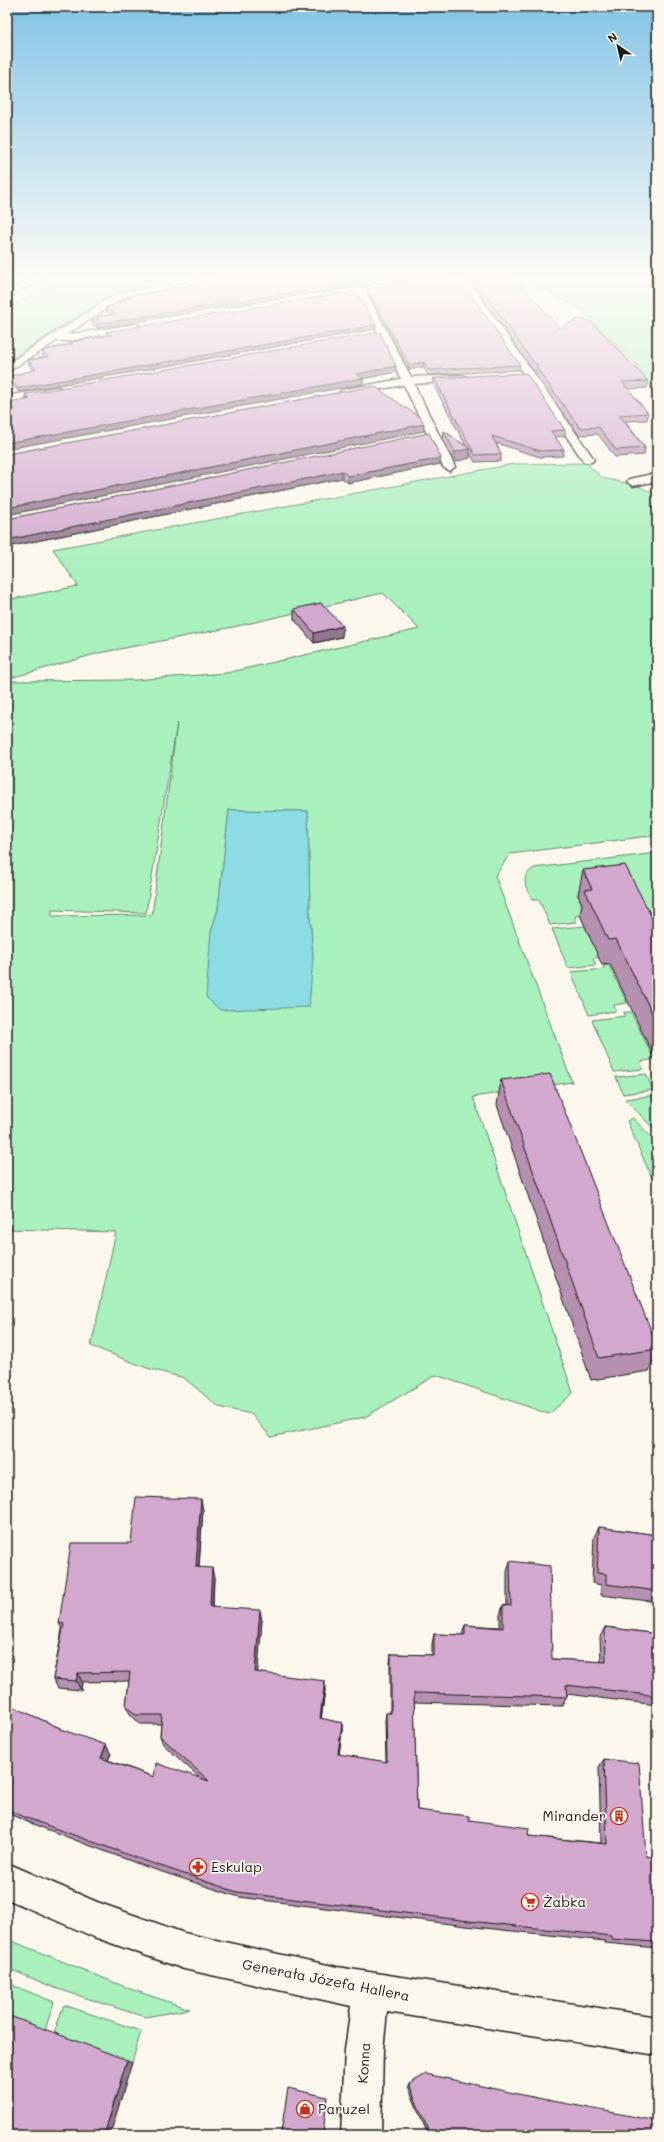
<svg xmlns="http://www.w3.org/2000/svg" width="664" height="2142" font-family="Mali,sans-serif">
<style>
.green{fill:#a8f0bc;stroke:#62866c;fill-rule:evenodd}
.water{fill:#8cdde3;stroke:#5f9093}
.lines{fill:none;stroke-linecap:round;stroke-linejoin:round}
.minor-casing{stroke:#1c1c1c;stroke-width:3}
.highway-casing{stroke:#1c1c1c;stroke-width:3}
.minor{fill:#fbf7ec;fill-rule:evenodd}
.highway{fill:#fbf7ec;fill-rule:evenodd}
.wall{fill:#b590b1;stroke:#1c1c1c}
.shaded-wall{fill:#937690;stroke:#1c1c1c}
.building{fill:#d2a8ce;stroke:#1c1c1c}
.labels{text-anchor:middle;stroke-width:3.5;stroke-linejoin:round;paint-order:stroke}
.near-poi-label{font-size:14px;fill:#1c1c1c;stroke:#fbf7ec;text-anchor:start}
.near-street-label{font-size:14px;fill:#1c1c1c;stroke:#fbf7ec}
</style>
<rect width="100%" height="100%" fill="#fbf7ec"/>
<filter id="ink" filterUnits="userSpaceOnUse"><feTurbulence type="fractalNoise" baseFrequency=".025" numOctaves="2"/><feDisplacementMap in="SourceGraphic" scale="8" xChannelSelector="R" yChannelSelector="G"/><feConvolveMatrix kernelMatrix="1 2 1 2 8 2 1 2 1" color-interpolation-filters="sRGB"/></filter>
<g filter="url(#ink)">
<g class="green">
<path d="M67,278H202L112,293L7,362V308Z"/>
<path d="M520,278H657V398L637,365L576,306Z"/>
<path d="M586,463L603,478L638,486L657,495V835L510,854L495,876L572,1082L473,1097L573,1393L549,1414L436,1375L365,1417L271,1437L251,1414L219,1407L184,1378L147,1368L91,1346L116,1232L7,1229V687L11,681L134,680L226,673L419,629L383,593L233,627L99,653L7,679V600L78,586L53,549L514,464ZM177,723L152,915L52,916V910L146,913ZM229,810L308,811L310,916L313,957L211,932L218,909Z"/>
<path d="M657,853V964L620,890L577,894L587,914L575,916L577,922L550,925L539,900H532C526,886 519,878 534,868Z"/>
<path d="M585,926L606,957L593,958L596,965L568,968L552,929Z"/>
<path d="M609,965L627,1003L614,1005L616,1011L589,1015L571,972L604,969L603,966Z"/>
<path d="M624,1012H631L654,1059L640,1062L643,1069L614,1072L592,1020L625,1016Z"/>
<path d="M646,1074L653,1090L623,1094L616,1077Z"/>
<path d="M657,1095V1132L625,1099Z"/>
<path d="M633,1118L657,1143V1190L627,1121Z"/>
<path d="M7,1939L133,1990L190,2009L145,2017L55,1988L7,1968Z"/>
<path d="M7,1983L54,2002L45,2030L7,2016Z"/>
<path d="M64,2005L141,2031L132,2063L54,2033Z"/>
</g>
<path class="water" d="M229,810L308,811L310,916L313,957L309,1007L220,1010L206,997L211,932L218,909Z"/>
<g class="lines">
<defs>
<g id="minor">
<path d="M208,278H231L122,298L66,335L136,324L139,325V329L68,341H57L7,372V364L116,294Z"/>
<path d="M415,278H438L366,292L411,377L463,375L468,378L463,381L414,384L455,467L449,471L443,467L404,385L345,395L341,394L340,392L341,390L401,379L359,296L357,294L326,299L321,296L326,293Z"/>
<path d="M458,278H467L594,459L592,462H584Z"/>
<path d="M56,387L60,388L61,390L60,392L7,402V396Z"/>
<path d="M657,473V481L633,486L627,482L629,479Z"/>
<path d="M7,1863L97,1902L184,1933L337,1967L657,2017V2055L387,2012L383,2050L381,2135H341L345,2050L351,2006L184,1969L94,1937L7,1899Z"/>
</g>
<path id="highway" d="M33,278H45L7,298V291Z"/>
</defs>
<use href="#minor" class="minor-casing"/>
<use href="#highway" class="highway-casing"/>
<use href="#minor" class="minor"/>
<use href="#highway" class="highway"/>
</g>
<g class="wall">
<path d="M232,278L97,328L93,325L92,320L97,319V317L110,315L107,312L106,308L127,299V296L166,290V289Z"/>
<path d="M473,278H508L559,328L648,381L647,388L628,389L648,413L647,420L625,421L645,448L644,455L615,457L598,434L579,435L536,376V371L533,370L473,284Z"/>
<path d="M368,289L520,365L519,370L428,375L423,367L409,370L368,293Z"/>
<path d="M376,325V329L19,392L9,382L8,377L34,370L29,365L28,360L44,357L43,356L42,351L71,344V342L107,336L106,332Z"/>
<path d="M396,366V372L363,379V384L26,399L25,394Z"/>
<path d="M434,378L565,430V436L555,437L564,450L563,456L540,457L496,443L501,454V461L475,462L470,453V458L454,462L443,440L444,431L466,446L433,384Z"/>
<path d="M429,433L440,464L348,483L342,478L7,547Z"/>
<path d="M294,609L342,637L314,643L294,619Z"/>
<path d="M583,870L657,927V1063L610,964L602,965L580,915L582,904L578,895Z"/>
<path d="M501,1080L657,1346V1351L649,1371L591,1380L497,1105Z"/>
<path d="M203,1510L199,1567L214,1578L213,1608L262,1620L257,1672L325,1690L321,1719L342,1723V1731L339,1755L386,1762L385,1721L386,1713H390V1663L391,1654L432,1655V1644L434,1634L462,1635L465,1625L500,1627V1615L503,1605L507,1606V1572L510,1561L552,1659L601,1662L600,1637L605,1627L657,1634V1705L567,1694V1697L562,1706L414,1702L417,1810L469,1820L528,1836L601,1843L599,1767L604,1759L646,1856L657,1858V1948L605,1943V1941L466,1926L239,1897L144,1866L30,1823L7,1813V1704L60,1728L62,1730L111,1754L108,1760L154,1777L200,1778L163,1744L160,1736L161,1724H140L130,1714L126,1706L129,1681L82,1682L81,1690L58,1688L53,1679L62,1630L59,1623L131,1543Z"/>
<path d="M599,1527L657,1535V1602L601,1595V1585L592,1583L594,1537Z"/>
<path d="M409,2084L532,2097L657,2135H428L408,2086Z"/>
</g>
<g class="shaded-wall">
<path d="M381,278H409L97,328V324Z"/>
<path d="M376,325V329L19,392L18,388Z"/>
<path d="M424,362L423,367L409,370V365Z"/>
<path d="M396,366V372L363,379V384L7,449V443Z"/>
<path d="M424,424V431L7,515V508Z"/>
<path d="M470,449V458L454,462L455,452Z"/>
<path d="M441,458L440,464L348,483V476Z"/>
<path d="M342,471V478L7,547V540Z"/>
<path d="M343,626L342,637L314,643V633Z"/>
<path d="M201,1499L203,1510L198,1577L196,1567Z"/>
<path d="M212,1568L214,1578L212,1617L210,1607Z"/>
<path d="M260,1610L262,1620L257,1681L255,1672Z"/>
<path d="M78,1673L82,1682L81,1690L76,1681Z"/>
<path d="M325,1681V1690L320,1727V1718Z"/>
<path d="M342,1723V1731L338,1762V1754Z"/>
<path d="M106,1745L111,1754L105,1766L101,1758Z"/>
<path d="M127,2060L132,2063L110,2135H104Z"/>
</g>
<g class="building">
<path d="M232,278H381L97,324L92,320L99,319L97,317L114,314L106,308L130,298L127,296L167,290L166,289Z"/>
<path d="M421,278H448L452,284L462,282L520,365L428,370L424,362L409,365L368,289Z"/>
<path d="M474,278H508L523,286L559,328L578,319L588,320L596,326L648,381L622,382L648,413L619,415L645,448L616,450L599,427L580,428L537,369V364L534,363Z"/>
<path d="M355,291L376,325L18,388L8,377L36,369L28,360L48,357L42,351L73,344L71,342L111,335L106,332Z"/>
<path d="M380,332L396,366L356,374L363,378L7,443V403L30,399L25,394Z"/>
<path d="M526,373L565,430L551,431L564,450L540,451L492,436L501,454L475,455L434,378Z"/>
<path d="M374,386L421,418L424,424L7,508V454Z"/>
<path d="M444,431L470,449L455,452Z"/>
<path d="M429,433L441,458L348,476L342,471L330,474L7,540V519Z"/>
<path d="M321,603L343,626L314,633L294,609Z"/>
<path d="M625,865L657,927V1023L616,939L608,940L585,890L592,889L583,870Z"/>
<path d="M550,1074L657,1346V1349L599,1358L501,1080Z"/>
<path d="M136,1497L201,1499L196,1567L212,1568L210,1607L260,1610L255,1672L325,1681L320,1718L342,1723L338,1754L387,1762L386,1713H391V1654L434,1655V1634L465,1635V1625L503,1628V1605L511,1606L510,1561L550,1566L552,1659L606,1662L605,1627L657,1634V1696L566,1685L567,1697L414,1693L417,1810L469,1816V1820L529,1828L528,1836L607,1844L604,1759L639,1763L646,1856L657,1858V1942L611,1939V1936L469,1921L237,1892L140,1859L24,1817L7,1809V1704L60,1728V1729L106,1745L101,1758L154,1777L156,1763L209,1781L160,1736L162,1715H136L126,1706L130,1672L78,1673L76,1681L53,1679L64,1624L59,1623L71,1543H131Z"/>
<path d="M599,1527L657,1535V1591L606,1584V1574L597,1573Z"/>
<path d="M7,2015L127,2060L104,2135H7Z"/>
<path d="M426,2074L532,2097L657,2121V2135H430L409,2084Z"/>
<path d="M288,2088L327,2097L323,2135H298L281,2132Z"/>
</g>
</g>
<linearGradient id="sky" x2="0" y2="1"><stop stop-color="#83c4e6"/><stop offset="0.48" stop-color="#fdfbf6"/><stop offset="1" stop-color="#fdfbf6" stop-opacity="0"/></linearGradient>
<rect width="664" height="578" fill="url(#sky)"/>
<defs>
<symbol id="building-ring" viewBox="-11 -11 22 22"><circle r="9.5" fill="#fbf7ec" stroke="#c8321e" stroke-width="1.5"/><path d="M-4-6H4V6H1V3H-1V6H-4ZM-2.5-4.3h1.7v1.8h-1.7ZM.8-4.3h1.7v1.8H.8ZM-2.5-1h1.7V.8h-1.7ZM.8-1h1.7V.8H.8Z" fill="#c8321e"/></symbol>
<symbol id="pharmacy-ring" viewBox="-11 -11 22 22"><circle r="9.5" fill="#fbf7ec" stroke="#c8321e" stroke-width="1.5"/><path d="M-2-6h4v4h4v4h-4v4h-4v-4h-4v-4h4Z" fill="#c8321e"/></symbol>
<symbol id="supermarket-ring" viewBox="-11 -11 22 22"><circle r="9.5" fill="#fbf7ec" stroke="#c8321e" stroke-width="1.5"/><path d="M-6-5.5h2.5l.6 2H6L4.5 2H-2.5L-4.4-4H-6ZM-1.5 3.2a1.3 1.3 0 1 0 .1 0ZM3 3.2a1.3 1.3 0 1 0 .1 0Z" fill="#c8321e"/></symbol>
<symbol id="shop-ring" viewBox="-11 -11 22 22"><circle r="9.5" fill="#fbf7ec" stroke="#c8321e" stroke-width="1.5"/><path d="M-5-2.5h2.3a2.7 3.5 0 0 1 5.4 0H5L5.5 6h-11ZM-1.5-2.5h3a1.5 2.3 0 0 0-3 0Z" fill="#c8321e"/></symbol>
</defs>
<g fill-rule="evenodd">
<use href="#building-ring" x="609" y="1806" width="20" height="20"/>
<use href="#pharmacy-ring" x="188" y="1857" width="20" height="20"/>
<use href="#supermarket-ring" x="520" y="1892" width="20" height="20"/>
<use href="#shop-ring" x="295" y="2099" width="20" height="20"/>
</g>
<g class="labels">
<g class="near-poi-label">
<text x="606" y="1821" text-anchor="end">Mirander</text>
<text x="211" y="1872">Eskulap</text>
<text x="543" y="1907">Żabka</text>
<text x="318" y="2114">Paruzel</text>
</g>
<g class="near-street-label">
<text transform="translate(326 1980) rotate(11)" y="5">Generała Józefa Hallera</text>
<text transform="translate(364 2063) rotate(-86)" y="5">Konna</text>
</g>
</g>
<rect width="664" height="2142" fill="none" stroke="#fbf7ec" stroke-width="24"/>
<rect x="12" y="12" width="640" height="2118" fill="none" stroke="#1c1c1c" stroke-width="1.5" filter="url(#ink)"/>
<g transform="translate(618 46) rotate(326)" stroke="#fbf7ec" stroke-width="3" paint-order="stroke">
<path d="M0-3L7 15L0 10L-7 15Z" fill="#1c1c1c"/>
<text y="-6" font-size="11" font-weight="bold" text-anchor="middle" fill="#1c1c1c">N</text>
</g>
</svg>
